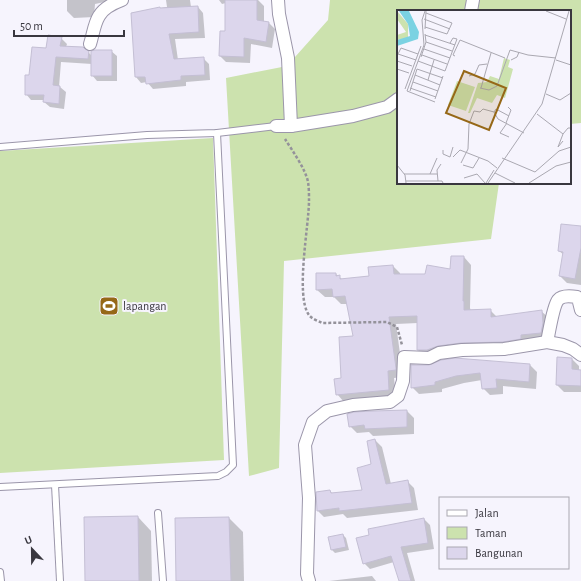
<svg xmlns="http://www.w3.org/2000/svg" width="581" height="581" font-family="'Alegreya Sans',sans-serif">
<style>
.green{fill:#cce2ae}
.shadow{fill:#0003}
.building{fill:#dcd6ec;stroke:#c4bfd4}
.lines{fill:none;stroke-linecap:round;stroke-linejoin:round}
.lane-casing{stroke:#9b96aa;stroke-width:8}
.street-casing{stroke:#9b96aa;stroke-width:14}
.path{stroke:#94929a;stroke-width:2.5;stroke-dasharray:3 2;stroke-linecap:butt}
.lane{stroke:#fff;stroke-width:6}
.street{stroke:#fff;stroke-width:12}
.labels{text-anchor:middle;stroke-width:4;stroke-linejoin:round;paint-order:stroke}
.poi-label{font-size:12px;fill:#39373f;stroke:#f6f4fd;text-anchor:start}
.inset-road{fill:none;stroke:#aaa8b1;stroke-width:1}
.view{fill:#966817;fill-opacity:0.15;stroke:#966817;stroke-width:2}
.inset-edge{fill:none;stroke:#39373f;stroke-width:2}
</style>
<rect width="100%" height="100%" fill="#f6f4fd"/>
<g class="green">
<path d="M330,0H581V123L570,124V11H398V183H499L491,239L284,261L279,468L249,476L226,78L287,66L328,20Z"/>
<path d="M213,138L224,460L0,473V151Z"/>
</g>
<g class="shadow">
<path d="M67,0H114L95,4L94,17L74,18L67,11Z"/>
<path d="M166,0H190L191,7H198L203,13L205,38L175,39L178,60L203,58L209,64L210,80L186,82V86L153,89L147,82L141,83L136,77L132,13L167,7Z"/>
<path d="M219,0H258L264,6V22L269,23L275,29L272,48L251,44L250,63L226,62L220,56L226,32V3L222,4Z"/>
<path d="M61,38L67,44L66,47L88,52L92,56L111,51L117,56V81H97L92,75V64L61,62L59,87H60L66,92L64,109L50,107L44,102V100H31L26,94L30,76L47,49Z"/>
<path d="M581,227V285L567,283L560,276L564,255L559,251Z"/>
<path d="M464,257L471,265L470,308L471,311L490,310L497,317L541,311L549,318L548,340L425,357L418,350V323L396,324L403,376V377L394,378L396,397L344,402L337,394L354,337L347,304H341L334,297H325L317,290L336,274L343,280L370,276L393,266L400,273V275H426L451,271Z"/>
<path d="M572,359L579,366V371H581V392H564L557,385Z"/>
<path d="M530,365L537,372L536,389L503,386V394L490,395L483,388L482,380L464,383L442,389V392L419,394L412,387V378Z"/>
<path d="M407,411L414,418V434L373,436L369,432L357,433L350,426Z"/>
<path d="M375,440L382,447L391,484L407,481L414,488L418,510L347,518L343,514L324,517L318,511L330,491L333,494L363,490L372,465Z"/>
<path d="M138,517L151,531L152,581H86Z"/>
<path d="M229,518L243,532L244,581H177Z"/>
<path d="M424,519L430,525L434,549L407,553L415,581H400L394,562L370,569L364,563Z"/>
<path d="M343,535L346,538L349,550L335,553L332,550Z"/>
<path d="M372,576L376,581H329Z"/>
</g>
<g class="building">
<path d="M225,0H257V20L269,22L266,42L244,38V57L219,56L220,31H225Z"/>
<path d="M198,6L199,32L169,34L174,59L204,57L205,75L181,76V80L146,84L145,77H135L131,13L160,7V8Z"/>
<path d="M48,35L62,37L60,46L83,47L85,49L89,51L88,59L56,57L53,85L60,86L59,104L43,102L44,95H25V75H29L32,47L46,48Z"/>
<path d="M95,50H112V76H91V51Z"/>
<path d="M561,224L581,226V248L575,279L559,276L563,252L558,251Z"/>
<path d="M451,256H464L463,301H464V310L491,309V317L542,310L543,323L541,333L521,335V339L503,342L461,343L438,346L427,350H417V316L389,317L396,368V370L388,371L389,390L336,395L334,379L341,378L339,337L353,336L345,296L333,297L332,289L316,290V273H336V276L340,275V279L369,276L368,267L393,265L394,274H425L427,265L450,269Z"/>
<path d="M557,357L572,358V369L581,370V386L556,385Z"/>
<path d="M455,358L530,364L529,382L496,379L497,388L482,389L480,373L456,376L435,382V385L411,388V365H429L441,360Z"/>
<path d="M407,410V427L365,429L364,425L349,427L347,414L354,412L373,411Z"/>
<path d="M375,439L386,484L408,480L412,503L339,511V508L317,511L316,492L330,490L331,493L362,490L357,468L371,464L367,441Z"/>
<path d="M138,516L139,581H85L84,517Z"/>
<path d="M229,517L231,581H176L175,518Z"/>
<path d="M424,518L428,543L401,547L411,581H399L391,556L363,564L356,538L369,535L368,529Z"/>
<path d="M343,534L346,547L331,550L328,537Z"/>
</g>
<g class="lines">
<defs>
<g id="lane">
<path d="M0,147L147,135L217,133L276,126"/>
<path d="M55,485L60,581"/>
<path d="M0,487L218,476L226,472L233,465L217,133"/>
<path d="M158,513L163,581"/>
<path d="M0,572L1,581"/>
</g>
<g id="street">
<path d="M278,0L279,14L288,58L291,126"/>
<path d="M471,11L473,0"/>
<path d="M90,44C93,35 94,24 99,16C103,9 114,3 122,0"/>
<path d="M276,126H291L353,116L387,107L398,99"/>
<path d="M547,342C549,333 553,306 558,300C562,295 571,296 577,297L578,298L581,310"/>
<path d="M309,581L307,574L309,498L305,445L313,422L327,411L353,405L390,402L398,396L403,381L404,357L429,358L439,353L462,350L504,349L547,342L563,345L573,349L581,355"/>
</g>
</defs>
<use href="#lane" class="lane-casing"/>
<use href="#street" class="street-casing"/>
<path class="path" d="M285,139C292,150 306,170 308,182C309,188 309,195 309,200C309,226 295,296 309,315C312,319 318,321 322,323L387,322L397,327L402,345"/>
<use href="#lane" class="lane"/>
<use href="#street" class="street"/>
</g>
<defs>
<symbol id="stadium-square" viewBox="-11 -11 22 22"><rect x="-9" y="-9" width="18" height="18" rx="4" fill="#966817" stroke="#f6f4fd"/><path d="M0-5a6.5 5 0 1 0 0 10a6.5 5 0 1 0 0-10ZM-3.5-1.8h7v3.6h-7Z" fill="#fff"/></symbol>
</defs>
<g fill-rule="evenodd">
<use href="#stadium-square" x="98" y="295" width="22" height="22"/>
</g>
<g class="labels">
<g class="poi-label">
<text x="123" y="310">lapangan</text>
</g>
</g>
<g transform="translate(397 10)">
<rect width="174" height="174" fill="#f6f4fd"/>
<path d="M0,1L11,14V28L0,30V25L9,22L0,9ZM107,48L113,50L111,57L116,59L108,88L100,85L95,93L80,88L73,103H71L81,73L90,72L93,66L102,69ZM60,71L78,77L69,101L51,95Z" fill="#cce2ae"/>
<path d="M2,1H12L22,22L21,29L0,36V30L13,26L11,14Z" fill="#7bd2e2"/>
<path class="inset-road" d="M28,1L25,10L27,35L10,81L38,92M149,1L169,9M27,9L53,19M28,17L50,24L55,13L29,3M28,19L29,1M28,25L58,35M29,32L55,41M27,39L53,48M1,44L19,50M25,45L50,54M0,46L4,38L21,44M58,46L56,45L63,30L108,48M24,47L29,32L28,24M114,50L120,47L122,42M159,50L174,55M0,51L15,56M21,51L48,61L60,29L56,28L53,33M0,59L12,63M20,59L46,68M18,65L43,75M72,66L78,64L82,55L90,54M31,70L37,50M16,72L41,81M13,78L39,87M83,78L92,80L100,76L113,40L131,45L159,48M84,78L94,43M8,79L24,36M13,81L20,59M149,84L163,90L174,83M38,89L46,66M97,102L99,99L112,106M140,104L166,124L171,118H174M109,113L114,100L111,97M110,113L103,123L112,127M166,131L161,137L166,124M46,140V144L53,147L56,137M56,147L63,140L91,151L100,158M105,148L138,162L162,141L174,137M64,153L71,139L72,114L77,101L83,102L86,99L97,102L101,109L127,123M0,155L8,165L9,173M66,155L76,158L82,148M98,163L118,173M7,164H40M33,164L40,148M67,168L80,164L88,173M9,171H45L46,173M41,171L40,160L44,154M89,173L97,160M91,173L145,94L172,1M132,173L159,156L174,152"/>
<path class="view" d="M67,61L109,78L92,120L49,103Z"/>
<rect width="174" height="174" class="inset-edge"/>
</g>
<rect x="439" y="497" width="130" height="72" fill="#f6f4fd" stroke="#aaa8b1"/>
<rect x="447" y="510" width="20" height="6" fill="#ffffff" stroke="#aaa8b1"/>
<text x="475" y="517" font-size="12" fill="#39373f">Jalan</text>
<rect x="447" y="527" width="20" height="12" fill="#cce2ae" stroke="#aaa8b1"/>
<text x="475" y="537" font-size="12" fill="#39373f">Taman</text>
<rect x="447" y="547" width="20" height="12" fill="#dcd6ec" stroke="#aaa8b1"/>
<text x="475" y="557" font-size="12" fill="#39373f">Bangunan</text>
<g transform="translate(32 549) rotate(338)" stroke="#f6f4fd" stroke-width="3" paint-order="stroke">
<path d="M0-3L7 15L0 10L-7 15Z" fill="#39373f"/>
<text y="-6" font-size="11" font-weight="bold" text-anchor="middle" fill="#39373f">U</text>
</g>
<path d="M14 30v6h110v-6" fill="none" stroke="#39373f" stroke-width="2"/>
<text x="20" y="30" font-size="12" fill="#39373f" stroke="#f6f4fd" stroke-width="3" paint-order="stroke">50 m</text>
</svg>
